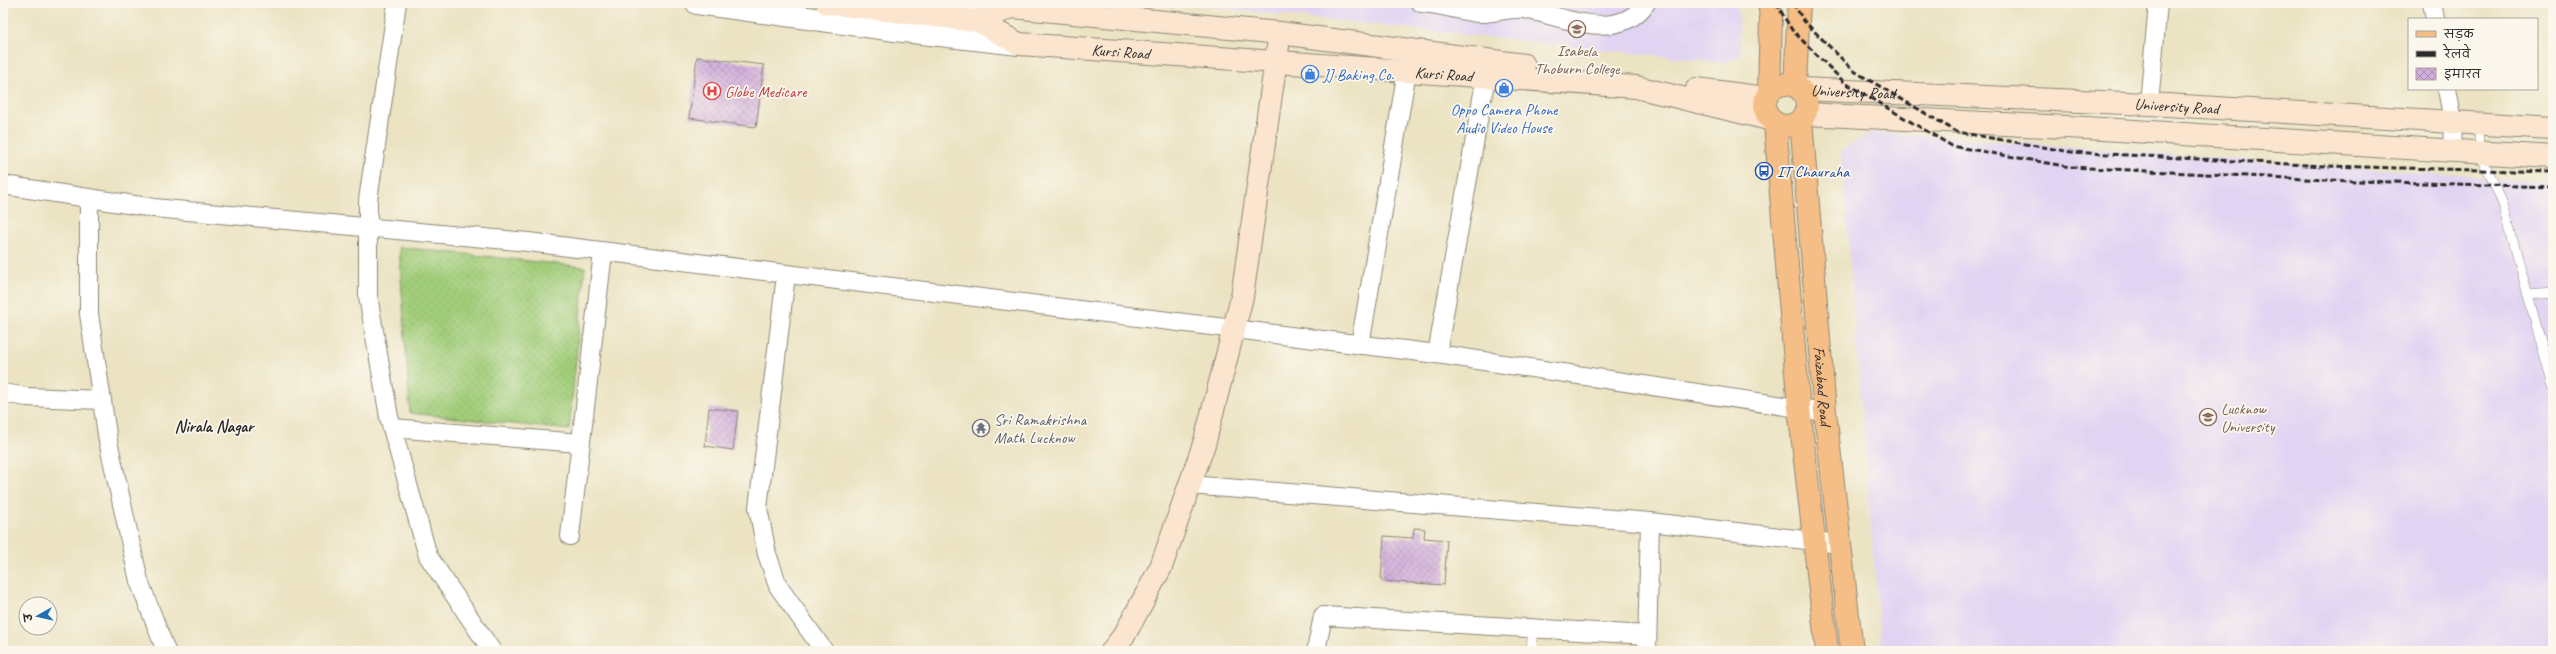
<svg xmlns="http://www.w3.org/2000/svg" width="2556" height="654" font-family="Caveat,'Playpen Sans Deva',sans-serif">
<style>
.built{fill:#e1d4f3}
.grass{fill:url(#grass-dots);stroke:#667c52}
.building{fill:url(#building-cross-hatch)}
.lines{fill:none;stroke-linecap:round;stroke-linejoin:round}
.service-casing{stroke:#8b8776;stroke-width:10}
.minor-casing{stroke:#8b8776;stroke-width:20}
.tertiary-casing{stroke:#8b8776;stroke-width:24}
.secondary-casing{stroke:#8b8776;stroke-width:24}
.primary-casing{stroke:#8b8776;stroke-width:24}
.service{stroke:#fff;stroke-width:9}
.minor{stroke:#fff;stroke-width:18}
.tertiary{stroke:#fff;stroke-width:22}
.secondary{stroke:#fbe5cf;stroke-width:22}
.primary{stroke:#f6be87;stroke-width:22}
.rail{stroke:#2b2b2b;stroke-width:3;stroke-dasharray:6 3;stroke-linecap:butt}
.labels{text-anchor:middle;stroke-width:3.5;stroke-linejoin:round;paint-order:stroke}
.education-label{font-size:16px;fill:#785e54;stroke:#fbf7ec}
.street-label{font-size:16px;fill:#2b2b2b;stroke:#fbf7ec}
.shop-label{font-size:16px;fill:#366cbe;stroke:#fbf7ec;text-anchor:start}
.health-label{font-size:16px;fill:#be3a42;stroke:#fbf7ec;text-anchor:start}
.transit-label{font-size:16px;fill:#164399;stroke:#fbf7ec;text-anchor:start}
.worship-label{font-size:16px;fill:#5b616d;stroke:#fbf7ec;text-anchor:start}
.neighbourhood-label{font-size:17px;font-weight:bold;fill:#2b2b2b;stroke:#fbf7ec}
</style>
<defs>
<pattern id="grass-dots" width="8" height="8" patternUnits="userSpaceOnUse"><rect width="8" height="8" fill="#a1cd79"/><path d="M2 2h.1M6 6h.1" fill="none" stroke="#8bb069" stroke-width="1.8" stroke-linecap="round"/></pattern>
<pattern id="building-cross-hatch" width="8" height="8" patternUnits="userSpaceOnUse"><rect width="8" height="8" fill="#d1addc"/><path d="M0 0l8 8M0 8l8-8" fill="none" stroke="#aa8db3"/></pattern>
</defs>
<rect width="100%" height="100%" fill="#fbf7ec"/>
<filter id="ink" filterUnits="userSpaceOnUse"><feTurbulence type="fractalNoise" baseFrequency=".025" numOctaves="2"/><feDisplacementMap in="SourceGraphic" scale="8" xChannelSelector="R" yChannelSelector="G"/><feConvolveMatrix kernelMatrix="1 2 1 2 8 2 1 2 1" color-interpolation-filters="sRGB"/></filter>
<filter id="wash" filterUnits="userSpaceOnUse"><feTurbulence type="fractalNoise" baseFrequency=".012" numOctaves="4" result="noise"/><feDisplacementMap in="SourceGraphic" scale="16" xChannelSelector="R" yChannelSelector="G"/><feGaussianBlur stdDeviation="0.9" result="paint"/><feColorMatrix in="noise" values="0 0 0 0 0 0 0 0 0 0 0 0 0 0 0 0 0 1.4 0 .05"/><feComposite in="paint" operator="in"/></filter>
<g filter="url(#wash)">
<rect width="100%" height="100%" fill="#ebe3c2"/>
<g class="built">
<path d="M1175,3H1737L1741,55L1725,63Z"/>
<path d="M1871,132L2553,183V651H1881L1841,151Z"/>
</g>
<path class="grass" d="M399,247L585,267L569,430L410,413Z"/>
<g id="blocks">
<g class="building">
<path d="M697,57L764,65L756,127L689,118Z"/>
<path d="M709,408L738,411L733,450L705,446Z"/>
<path d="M1414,528L1425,529L1424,538L1447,540L1444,585L1381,581L1384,536L1413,538Z"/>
</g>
</g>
</g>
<g filter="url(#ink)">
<use href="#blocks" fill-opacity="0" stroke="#8b8776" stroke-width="1"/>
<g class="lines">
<defs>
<g id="service">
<path d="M2479,124L2480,153L2503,204L2553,386"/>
<path d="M2528,295L2553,293"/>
<path d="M1531,651L1533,628"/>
</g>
<g id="minor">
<path d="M397,3L368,200V296L389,417L428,556L492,651"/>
<path d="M1421,3C1441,4 1459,11 1478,13C1493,14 1509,7 1524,9C1562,16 1618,44 1646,3"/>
<path d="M2432,3L2435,19"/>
<path d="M2447,89L2453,121L2452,151"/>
<path d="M2149,104L2158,3"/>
<path d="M3,185L154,208L528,242L1437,354L1825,412"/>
<path d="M89,198V314L108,441L139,581L166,651"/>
<path d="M786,275L758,508L767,554L778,586L824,651"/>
<path d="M1360,345L1407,71"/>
<path d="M1437,354L1486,76"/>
<path d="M3,393L27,397L102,400"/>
<path d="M392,428L580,443"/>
<path d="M1189,485L1650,522L1840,544"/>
<path d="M570,536L603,252"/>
<path d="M1316,651L1323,616L1647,635"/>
<path d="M1647,651L1650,522"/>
</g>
<g id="tertiary">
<path d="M697,3L895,30L1019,44"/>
<path d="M968,3L1012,7"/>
</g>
<g id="secondary">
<path id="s1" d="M827,3L978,21L1019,44L1636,87L1769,119"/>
<path d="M978,21L1012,7L1280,33L1524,65"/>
<path d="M1697,89L1765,98"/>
<path id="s2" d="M1801,89L2149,104L2553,128"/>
<path d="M1805,114L2086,128L2553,157"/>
<path d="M1112,651L1125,634L1161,567L1205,441L1242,297L1278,46"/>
</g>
<g id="primary">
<circle cx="1786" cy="105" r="21"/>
<path d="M1795,85L1799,3"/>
<path d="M1769,91L1771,17L1769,3"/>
<path id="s3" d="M1801,120L1825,412L1852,651"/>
<path d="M1775,123L1799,408L1827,651"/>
</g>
</defs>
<use href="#service" class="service-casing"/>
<use href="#minor" class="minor-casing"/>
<use href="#tertiary" class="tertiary-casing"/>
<use href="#secondary" class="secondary-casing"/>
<use href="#primary" class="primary-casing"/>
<use href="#service" class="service"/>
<use href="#minor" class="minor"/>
<use href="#tertiary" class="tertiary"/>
<use href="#secondary" class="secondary"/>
<use href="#primary" class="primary"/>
<g class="rail">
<path d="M1776,3L1792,30L1845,83L1952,146L2070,167L2326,180L2553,187"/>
<path d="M1793,3L1804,21L1854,71L1957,132L2071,152L2326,166L2553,172"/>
</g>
</g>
</g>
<defs>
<symbol id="university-ring" viewBox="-11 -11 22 22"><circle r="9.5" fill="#fbf7ec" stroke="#8d6e63" stroke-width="1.5"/><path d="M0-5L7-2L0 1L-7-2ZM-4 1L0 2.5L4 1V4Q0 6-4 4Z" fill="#8d6e63"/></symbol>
<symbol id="shop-ring" viewBox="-11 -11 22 22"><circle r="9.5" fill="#fbf7ec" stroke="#3f7fe0" stroke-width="1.5"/><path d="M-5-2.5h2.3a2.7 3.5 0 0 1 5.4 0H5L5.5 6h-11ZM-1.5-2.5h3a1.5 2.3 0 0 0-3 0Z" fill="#3f7fe0"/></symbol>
<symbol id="hospital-ring" viewBox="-11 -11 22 22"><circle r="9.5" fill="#fbf7ec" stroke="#e0444e" stroke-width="1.5"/><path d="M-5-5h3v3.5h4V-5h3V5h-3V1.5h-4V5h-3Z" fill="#e0444e"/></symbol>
<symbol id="bus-ring" viewBox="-11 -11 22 22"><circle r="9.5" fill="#fbf7ec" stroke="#1a4fb4" stroke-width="1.5"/><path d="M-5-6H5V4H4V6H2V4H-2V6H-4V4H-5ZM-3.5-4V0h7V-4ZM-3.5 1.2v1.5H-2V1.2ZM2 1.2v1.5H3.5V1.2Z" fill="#1a4fb4"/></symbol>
<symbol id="temple-ring" viewBox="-11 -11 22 22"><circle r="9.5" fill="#fbf7ec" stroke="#6b7280" stroke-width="1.5"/><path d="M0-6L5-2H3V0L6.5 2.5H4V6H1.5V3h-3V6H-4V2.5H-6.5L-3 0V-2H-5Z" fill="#6b7280"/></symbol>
</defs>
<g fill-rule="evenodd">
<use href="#university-ring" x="1567" y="19" width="20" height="20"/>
<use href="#shop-ring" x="1300" y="64" width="20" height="20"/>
<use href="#shop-ring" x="1494" y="78" width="20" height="20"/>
<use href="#hospital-ring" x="702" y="81" width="20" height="20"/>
<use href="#bus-ring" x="1754" y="161" width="20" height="20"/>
<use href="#university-ring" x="2198" y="407" width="20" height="20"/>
<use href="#temple-ring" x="971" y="418" width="20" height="20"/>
</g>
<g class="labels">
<g class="education-label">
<text x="1577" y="56">Isabela<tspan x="1577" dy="18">Thoburn College</tspan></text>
<text x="2221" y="414" text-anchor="start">Lucknow<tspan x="2221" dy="18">University</tspan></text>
</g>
<g class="street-label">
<text dy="6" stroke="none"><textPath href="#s1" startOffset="301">Kursi Road</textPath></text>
<text dy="6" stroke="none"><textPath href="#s1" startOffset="625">Kursi Road</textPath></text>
<text dy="6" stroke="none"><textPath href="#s2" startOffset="52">University Road</textPath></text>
<text dy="6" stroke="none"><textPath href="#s2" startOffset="376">University Road</textPath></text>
<text dy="6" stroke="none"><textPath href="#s3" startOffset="267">Faizabad Road</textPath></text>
</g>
<g class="shop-label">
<text x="1323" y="80">JJ Baking Co.</text>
<text x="1504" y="115" text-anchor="middle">Oppo Camera Phone<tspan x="1504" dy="18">Audio Video House</tspan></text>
</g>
<g class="health-label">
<text x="725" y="97">Globe Medicare</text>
</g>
<g class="transit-label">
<text x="1777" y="177">IT Chauraha</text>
</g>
<g class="worship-label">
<text x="994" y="425">Sri Ramakrishna<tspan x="994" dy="18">Math Lucknow</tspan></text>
</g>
<g class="neighbourhood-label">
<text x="214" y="432">Nirala Nagar</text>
</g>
</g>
<rect width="2556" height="654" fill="none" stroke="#fbf7ec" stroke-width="16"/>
<rect x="2408" y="18" width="130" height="72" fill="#fbf7ec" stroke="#a8a59f"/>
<rect x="2416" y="31" width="20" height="6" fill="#f6be87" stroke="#a8a59f"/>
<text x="2444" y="38" font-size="12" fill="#2b2b2b">सड़क</text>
<rect x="2416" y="51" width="20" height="6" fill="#2b2b2b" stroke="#a8a59f"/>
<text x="2444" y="58" font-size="12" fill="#2b2b2b">रेलवे</text>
<rect x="2416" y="68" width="20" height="12" fill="url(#building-cross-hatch)" stroke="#a8a59f"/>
<text x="2444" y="78" font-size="12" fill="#2b2b2b">इमारत</text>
<g transform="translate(38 616) rotate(262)"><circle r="19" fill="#fbf7ec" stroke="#a8a59f"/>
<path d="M0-3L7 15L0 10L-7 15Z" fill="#1f6fb2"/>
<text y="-6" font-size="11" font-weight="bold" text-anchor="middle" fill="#2b2b2b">उ</text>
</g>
</svg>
